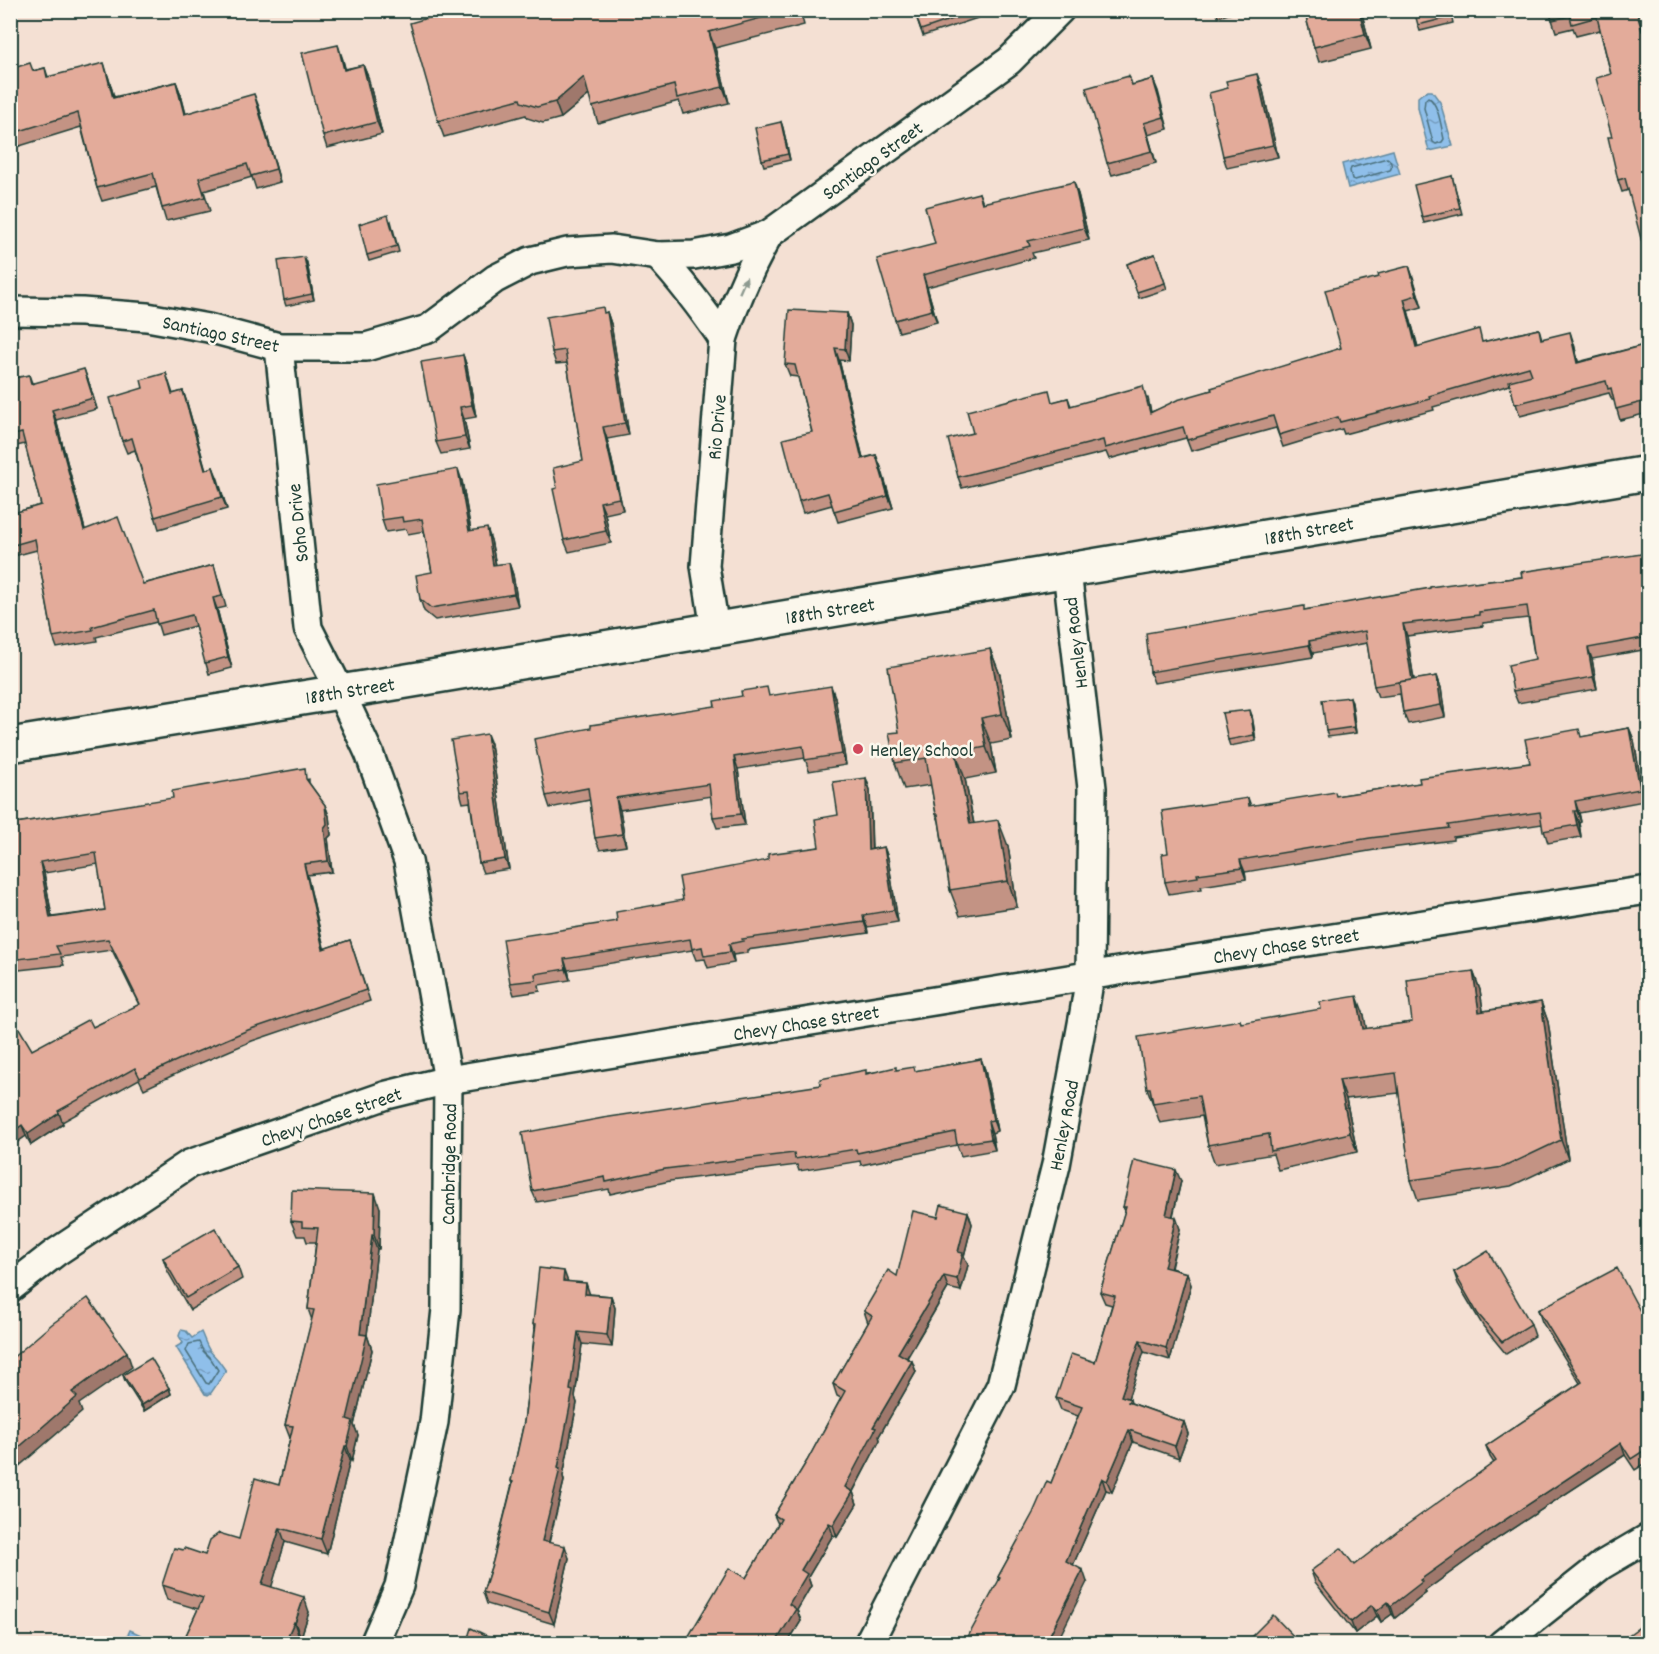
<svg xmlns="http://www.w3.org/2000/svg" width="1659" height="1654" font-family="Dekko,sans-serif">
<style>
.water{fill:url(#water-ripples);stroke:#628ba1;stroke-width:1.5}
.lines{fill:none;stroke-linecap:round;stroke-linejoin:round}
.shore{stroke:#4c717d;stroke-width:1.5}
.minor-casing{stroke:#1f3d34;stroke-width:32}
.tertiary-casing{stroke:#1f3d34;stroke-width:38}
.minor{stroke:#fbf7ec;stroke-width:27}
.tertiary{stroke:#fbf7ec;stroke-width:33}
.wall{fill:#c39384;stroke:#1f3d34;stroke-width:1.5;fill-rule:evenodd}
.shaded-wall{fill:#9f786c;stroke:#1f3d34;stroke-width:1.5}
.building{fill:#e3ab9a;stroke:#1f3d34;stroke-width:1.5;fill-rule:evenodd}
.oneway{fill:#8d9a90}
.poi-dot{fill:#d1495b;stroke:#fbf7ec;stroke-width:2}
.labels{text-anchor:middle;stroke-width:5;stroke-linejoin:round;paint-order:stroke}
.street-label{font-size:20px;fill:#1f3d34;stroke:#fbf7ec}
.poi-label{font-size:20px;fill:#1f3d34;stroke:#fbf7ec;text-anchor:start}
</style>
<defs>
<pattern id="water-ripples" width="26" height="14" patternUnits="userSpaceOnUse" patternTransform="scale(1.5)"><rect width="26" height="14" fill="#8fbfea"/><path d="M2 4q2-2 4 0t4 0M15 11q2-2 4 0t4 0" fill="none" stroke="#749cbe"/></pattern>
</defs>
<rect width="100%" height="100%" fill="#f4e0d3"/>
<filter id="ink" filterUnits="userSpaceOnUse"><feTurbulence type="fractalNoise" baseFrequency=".0167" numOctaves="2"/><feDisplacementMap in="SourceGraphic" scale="12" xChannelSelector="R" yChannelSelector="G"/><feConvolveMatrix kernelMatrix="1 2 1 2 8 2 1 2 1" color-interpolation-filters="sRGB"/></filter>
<g filter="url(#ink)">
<g class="water">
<path d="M1428,91H1432L1440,102L1453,146L1429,151L1418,108V97L1423,93Z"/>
<path d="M1393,150L1400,174L1348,188L1342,164Z"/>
<path d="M181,1330L186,1331L192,1338L201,1332C204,1338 206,1346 210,1351C216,1357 221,1363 226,1371L211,1393L208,1395L205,1394L176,1347L183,1343L179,1336Z"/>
<path d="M130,1630L152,1640L150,1643H124Z"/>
</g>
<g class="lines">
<g class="shore">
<path d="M1428,97C1439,104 1441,127 1444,139L1442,142L1436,144L1433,142L1424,108L1425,100Z"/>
<path d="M1387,158C1391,160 1393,167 1390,170L1355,180L1352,179L1350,171L1351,168Z"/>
<path d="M199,1342L203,1351L211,1359L218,1370L209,1384L206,1383L186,1351L189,1344Z"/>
</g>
<defs>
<g id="minor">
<path d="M658,256C682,282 703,310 723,339"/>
<path d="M10,311L82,312L147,317L208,328L279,347H366L428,329L495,279L530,261L567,252L612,249L658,256L694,255L731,248L769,234L1009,61L1060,10"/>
<path d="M279,347L308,628L340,691L369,753L408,861L448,1080L446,1309L434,1422L399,1586L374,1644"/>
<path d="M715,629L705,566L723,339C735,302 750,268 769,234"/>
<path d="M10,1288L55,1253L189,1164L387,1095L448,1080L1149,966L1648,890"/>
<path d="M868,1644L1001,1385L1056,1165L1084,1013L1090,976L1092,788L1067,571"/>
<path d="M1502,1644L1602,1565L1648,1538"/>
</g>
<path id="tertiary" d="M10,745L383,685L1648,473"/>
</defs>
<use href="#minor" class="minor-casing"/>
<use href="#tertiary" class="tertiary-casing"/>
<use href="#minor" class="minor"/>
<use href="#tertiary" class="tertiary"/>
</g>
<g class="wall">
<path d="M455,10H800L804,25L715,48L729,103L683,114L679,101L598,123L589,95L561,118L543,123L527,118L526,115L444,137L438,121Z"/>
<path d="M914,10H996V12L923,36Z"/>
<path d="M1216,10H1243L1218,17Z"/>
<path d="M1304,10H1361L1371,49L1319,62L1314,47Z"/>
<path d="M1450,10L1453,23L1420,31L1418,25Z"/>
<path d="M1549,10H1637L1643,30L1629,190L1622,192L1618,180L1612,137L1611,74L1600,30L1576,36L1573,28L1556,32Z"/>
<path d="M342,57L345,69L363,65L368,77L382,134L327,148L323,136Z"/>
<path d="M45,68L48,77L108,76L114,97L176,82L181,95L186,114L259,107L280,182L256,189L252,177L204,191L210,211L166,221L162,208L156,187L102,201L97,188L81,127L10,149V69L33,71Z"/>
<path d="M1129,76L1132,85L1153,79L1168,129L1148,135L1156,163L1112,175L1107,163Z"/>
<path d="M1262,86L1278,157L1227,168L1223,156Z"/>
<path d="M781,122L783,128L790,160L764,166L762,160Z"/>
<path d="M1452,176L1462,214L1424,223L1422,217Z"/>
<path d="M979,193L983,203L1078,194L1089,240L1032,253L1034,258L927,287L937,322L899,332L895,320L935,244Z"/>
<path d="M391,221L399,252L369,261L367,255Z"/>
<path d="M1155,254L1167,289L1139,298L1127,264Z"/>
<path d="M307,263L314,300L286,306L284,300Z"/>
<path d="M1409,266L1422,307L1408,311L1418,347L1483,342L1539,329L1542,339L1574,344L1578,362L1648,344V413L1620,420L1614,400H1612L1609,393L1520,416L1510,385L1433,407L1434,410L1344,434L1342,429L1283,447L1276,428L1191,451L1186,438L1109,459L1106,452L962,488L958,477L973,433L1054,402L1068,398L1071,406L1148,398L1151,412L1212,390L1341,348L1379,277Z"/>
<path d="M607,312L611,324L629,435L607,439L623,510L605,514L611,543L569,552L564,540L557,488L583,461L567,363L556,364L552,352Z"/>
<path d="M847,313L851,325L849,361L839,360L863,458L876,455L893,508L838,522L832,505L803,513L799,501L812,432L798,377L790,376L785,364Z"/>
<path d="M463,355L467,367L476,417L464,419L470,449L441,454L436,442Z"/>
<path d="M166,373L173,394L183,391L187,403L206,470L213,467L227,509L159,529L135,450L127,453L122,441L143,388Z"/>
<path d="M29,375L32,383L88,380L97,409L56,420L85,530L143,584L214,565L226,607L217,609L232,668L209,674L195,626L161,635L157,622L96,637L97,641L57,648L53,637L37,550L10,557V514L41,505L25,444L13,447L10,443V379Z"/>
<path d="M462,481L471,531L491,540L496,565L509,563L513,575L518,606L435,620L424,611L420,599L432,572L424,531L408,534L406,529L386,532L382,520Z"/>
<path d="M1648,553V649L1592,659L1597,689L1518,703L1513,691L1535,659L1528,618L1483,623V626L1407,636L1414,680L1437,676L1441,688L1445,717L1408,724L1403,712L1400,694L1378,697L1374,686L1367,643L1313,653V657L1154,683L1150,672L1305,610L1474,583L1522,577Z"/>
<path d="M990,649L1000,675L1012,740L991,744L996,773L965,779L974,824L1008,846L1017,907L960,916L950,890L939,821L936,814L931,785L904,789L895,763L899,732Z"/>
<path d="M770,696L835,697L846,765L809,771L805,758L738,769L745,825L717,828L713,817L711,796L620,810L626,846L600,850L595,838L590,800L550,808L546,796L715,706Z"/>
<path d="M1350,697L1352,703L1356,733L1328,737L1326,731Z"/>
<path d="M1252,716L1256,741L1230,746L1228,740Z"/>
<path d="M1629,728L1634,740L1644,801L1579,813L1581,822L1579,823L1581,837L1548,843L1542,824L1453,837V840L1375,850L1245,872L1246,879L1201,886L1202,889L1169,894L1165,882L1168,853L1248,798L1251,806L1336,796L1420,783L1530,763L1582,737Z"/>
<path d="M491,744L509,869L483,873L479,863L470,802L463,803L460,792Z"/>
<path d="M866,778L870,790L872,849L884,847L888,858L898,922L867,927L868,933L747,950V953L733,955L734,963L708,968L705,959L696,960L692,950L568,970L570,980L539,985L540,991L514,995L510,983L617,921L683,900L768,860L819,847L838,815Z"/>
<path d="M309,779V783L325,805L329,816L331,835L328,838L332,872L307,875L324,949L350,940L370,1001L252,1041L182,1071L144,1089L139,1079L62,1122L63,1124L31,1145L26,1136L10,1147L32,1050L93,1027L139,1005L112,950L61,957L64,965L10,971V824ZM98,864L105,910L52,917L44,873Z"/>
<path d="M1473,971L1480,990L1483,1011L1541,1002L1548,1022L1568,1159L1511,1186L1418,1200L1411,1180L1399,1093L1346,1099L1357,1152L1278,1170L1273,1154L1215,1164L1208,1145L1202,1116L1160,1123L1147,1088L1240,1020L1241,1023L1364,1015L1366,1029L1412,1022Z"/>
<path d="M981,1059L985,1070L997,1131L992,1133L995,1150L961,1156L957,1145L861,1165L860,1161L799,1171L797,1165L670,1181L610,1194L609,1189L537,1202L532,1191L821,1085L867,1073L897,1070L915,1071Z"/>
<path d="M1181,1181L1173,1216L1180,1229L1171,1268L1187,1273L1191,1285L1170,1360L1144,1352L1128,1398L1130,1399L1131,1403L1184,1422L1188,1434L1179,1458L1133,1442L1112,1492L1106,1490L1073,1565L1087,1582L999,1580L998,1577L1051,1483L1078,1416L1061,1410L1056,1398L1095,1362L1112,1305L1105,1303L1100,1292L1125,1211L1123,1207Z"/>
<path d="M380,1208L379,1249H377L367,1335L372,1350L354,1425L358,1435L352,1461L350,1460L327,1554L285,1542L271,1587L309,1612L301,1637H299L296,1644H182L198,1609L167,1600L162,1585L183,1550L205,1555L239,1539L279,1485L290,1438L285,1425L312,1320L308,1309L316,1242H307L305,1236H297L291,1221Z"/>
<path d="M968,1212L972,1224L964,1256L968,1265L961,1291L948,1288L907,1358L912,1361L916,1372L879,1436L880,1440L853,1492L857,1504L837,1537L833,1535L808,1577L811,1586L797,1610L801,1621L787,1644H684L746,1578L778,1524L774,1515L807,1461L841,1398L837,1396L833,1384L868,1323L864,1311L897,1276L938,1217Z"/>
<path d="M163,1258L238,1267L242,1279L190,1310L167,1270Z"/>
<path d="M1454,1272L1531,1324L1535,1336L1506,1354L1483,1326L1458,1284Z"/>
<path d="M567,1281L590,1294L611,1296L615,1308L612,1347L582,1344L575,1397L577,1403L563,1476L564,1481L549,1543L569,1558L554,1624L487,1604L483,1592L493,1561L512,1484L511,1481L524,1422L535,1329L533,1324Z"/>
<path d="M1538,1310L1648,1326V1462L1635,1470L1625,1455L1498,1538L1425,1591L1426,1593L1395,1618L1392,1614L1381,1622L1377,1616L1355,1633L1315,1582L1311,1571L1354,1565L1494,1463L1490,1457L1486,1446L1580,1383L1542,1322Z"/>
<path d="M123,1375L169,1388L171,1394L144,1411L125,1381Z"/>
</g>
<g class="shaded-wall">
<path d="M1359,10H1361L1371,49L1365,34Z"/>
<path d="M1636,10H1637L1646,43L1642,31Z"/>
<path d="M709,32L715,48L729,103L723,87Z"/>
<path d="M338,45L342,57L349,82L344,70Z"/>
<path d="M104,63L108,76L118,111L113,98Z"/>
<path d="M363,65L368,77L382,134L377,122Z"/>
<path d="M1257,74L1262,86L1278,157L1273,145Z"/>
<path d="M584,77L590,94L561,118L555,102Z"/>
<path d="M1153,79L1158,91L1168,129L1164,117Z"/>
<path d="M176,82L181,95L189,128L184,114Z"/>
<path d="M254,94L259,107L280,182L276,169Z"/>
<path d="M781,122L783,128L790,160L788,154Z"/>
<path d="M1144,123L1148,135L1156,163L1152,151Z"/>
<path d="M1074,182L1078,194L1089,240L1084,228Z"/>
<path d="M304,257L307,263L314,300L312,294Z"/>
<path d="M1409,266L1413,277L1422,307L1417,295Z"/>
<path d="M923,275L927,287L937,322L932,310Z"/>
<path d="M1404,299L1408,311L1421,359L1416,347Z"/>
<path d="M607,312L611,324L629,435L625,423Z"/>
<path d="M847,313L851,325L849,361L845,349Z"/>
<path d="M1570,332L1574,344L1581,374L1577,363Z"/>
<path d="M835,348L839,360L866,471L862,459Z"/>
<path d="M463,355L467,367L476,417L472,405Z"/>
<path d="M84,369L88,380L97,409L93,398Z"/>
<path d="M183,391L187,403L209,482L205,470Z"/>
<path d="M460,407L464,419L470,449L465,437Z"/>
<path d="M52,410L56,420L88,541L84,530Z"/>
<path d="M603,427L607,439L623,510L619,498Z"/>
<path d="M876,455L881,467L893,508L888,496Z"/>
<path d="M213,467L218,479L227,509L222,497Z"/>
<path d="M458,469L462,481L473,543L469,531Z"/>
<path d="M600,502L605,514L611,543L606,531Z"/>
<path d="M487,528L491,540L498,577L493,565Z"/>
<path d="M509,563L513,575L518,606L514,594Z"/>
<path d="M213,598L217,609L232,668L228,657Z"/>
<path d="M1403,624L1407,636L1416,692L1412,680Z"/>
<path d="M1309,641L1313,653V657L1309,645Z"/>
<path d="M1588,648L1592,659L1597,689L1593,677Z"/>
<path d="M990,649L1000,675L1012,740L1002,714Z"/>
<path d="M1437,676L1441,688L1445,717L1441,705Z"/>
<path d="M831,686L835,697L846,765L842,754Z"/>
<path d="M1350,697L1352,703L1356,733L1354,727Z"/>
<path d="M1250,710L1252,716L1256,741L1254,735Z"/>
<path d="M981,718L991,744L996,773L986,747Z"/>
<path d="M1629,728L1634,740L1644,801L1640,789Z"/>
<path d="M487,734L491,744L509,869L505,859Z"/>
<path d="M956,753L965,779L979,850L970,824Z"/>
<path d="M734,757L738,769L745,825L741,814Z"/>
<path d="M866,778L870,790L872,861L868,850Z"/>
<path d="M616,798L620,810L626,846L622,834Z"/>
<path d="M1575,801L1579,813L1581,822L1577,811Z"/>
<path d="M325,805L329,816L331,835L328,838L332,872L328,861L324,828Z"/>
<path d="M1574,811L1579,823L1581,837L1577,825Z"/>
<path d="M998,820L1008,846L1017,907L1008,881Z"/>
<path d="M884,847L888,858L898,922L894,910Z"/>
<path d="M1240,860L1245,872L1246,879L1242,868Z"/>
<path d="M40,862L44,873L54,929L50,918Z"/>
<path d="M304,864L307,875L327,960L323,949Z"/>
<path d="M863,915L867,927L868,933L864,922Z"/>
<path d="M729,944L733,955L734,963L730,952Z"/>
<path d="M564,959L568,970L570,980L566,969Z"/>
<path d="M1473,971L1480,990L1486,1031L1479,1012Z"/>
<path d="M1357,996L1364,1015L1370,1049L1363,1029Z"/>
<path d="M1541,1002L1548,1022L1568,1159L1561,1140Z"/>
<path d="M981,1059L985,1070L997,1131L993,1120Z"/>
<path d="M1339,1080L1346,1099L1357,1152L1350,1133Z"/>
<path d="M59,1113L63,1124L31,1145L28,1134Z"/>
<path d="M988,1121L992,1133L995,1150L991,1139Z"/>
<path d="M22,1125L26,1136L10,1147V1134Z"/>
<path d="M1176,1170L1181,1181L1170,1227L1166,1215Z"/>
<path d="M375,1193L380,1208L379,1249L374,1235Z"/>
<path d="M968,1212L972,1224L964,1256L968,1265L961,1291L957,1279L958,1252Z"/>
<path d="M1176,1217L1180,1229L1168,1278L1164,1267Z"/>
<path d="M372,1235L377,1249L367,1335L372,1350L354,1425L358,1435L352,1461L347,1446V1419L360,1334Z"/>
<path d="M564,1271L568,1282L563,1281Z"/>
<path d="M1187,1273L1191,1285L1170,1360L1166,1348Z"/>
<path d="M944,1276L948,1288L903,1364L898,1353Z"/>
<path d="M586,1283L590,1295L585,1294Z"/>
<path d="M611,1296L615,1308L612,1347L607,1335Z"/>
<path d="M578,1332L582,1344L575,1397L577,1403L563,1476L564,1481L546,1553L542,1541L558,1468Z"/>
<path d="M1140,1340L1144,1352L1125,1407L1121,1396Z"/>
<path d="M127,1352L132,1367L79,1404L82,1412L10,1474V1455L72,1392Z"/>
<path d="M912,1361L916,1372L879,1436L880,1440L852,1493L853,1492L857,1504L837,1537L833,1525L845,1487L873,1427Z"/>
<path d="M169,1388L171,1394L144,1411L142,1405Z"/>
<path d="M1184,1422L1188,1434L1179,1458L1175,1446Z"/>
<path d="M1129,1430L1133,1442L1112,1492L1107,1481Z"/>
<path d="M1621,1443L1625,1455L1498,1538L1425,1591L1426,1593L1395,1618L1391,1606L1420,1580L1494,1527Z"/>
<path d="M345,1446L350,1460L327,1554L321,1539Z"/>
<path d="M1102,1478L1106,1490L1070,1572L1066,1561Z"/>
<path d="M829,1523L833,1535L808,1577L811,1586L797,1610L801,1621L787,1644H775L801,1570Z"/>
<path d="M280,1528L285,1542L268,1599L262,1584Z"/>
<path d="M565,1546L569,1558L554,1624L549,1612Z"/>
<path d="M1083,1570L1087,1582L1056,1644H1045Z"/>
<path d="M304,1597L309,1612L301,1637L295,1623Z"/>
<path d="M1388,1602L1392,1614L1381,1622L1377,1611Z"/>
<path d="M1372,1605L1377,1616L1355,1633L1351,1622Z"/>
<path d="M294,1622L299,1637L296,1644H284Z"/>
</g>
<g class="building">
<path d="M455,10H790L709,32L723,87L677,98L674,85L592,107L584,77L555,102L537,107L521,102L520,99L438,121L410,23Z"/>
<path d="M914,10H979L921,30Z"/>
<path d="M1304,10H1359L1365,34L1314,47Z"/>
<path d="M1414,10H1449L1450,17L1418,25Z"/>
<path d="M1549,10H1636L1642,31L1648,29V265L1625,178L1618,180L1608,137H1612L1596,78L1611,74L1597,17L1572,24L1570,16L1552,20Z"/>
<path d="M338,45L344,70L363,65L377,122L323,136L302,53Z"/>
<path d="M30,63L33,71L45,68L47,77L104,63L113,98L176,82L184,114L254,94L276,169L251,176L247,164L199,178L205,197L162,208L153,173L97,188L78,113L10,134V69Z"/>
<path d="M1257,74L1273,145L1223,156L1209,93L1228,88L1226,81Z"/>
<path d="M1129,76L1132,85L1153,79L1164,117L1144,123L1152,151L1107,163L1086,88Z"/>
<path d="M781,122L788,154L762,160L755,128Z"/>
<path d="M1452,176L1460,208L1422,217L1414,185Z"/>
<path d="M1074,182L1084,228L1028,241L1030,246L923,275L932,310L895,320L877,259L935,244L925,207L979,193L982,203Z"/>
<path d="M388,215L397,246L367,255L359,224Z"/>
<path d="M1155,254L1165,283L1137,292L1127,264Z"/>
<path d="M304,257L312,294L284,300L278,261Z"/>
<path d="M1409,266L1417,295L1404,299L1416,347L1479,329L1482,342L1539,329L1541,339L1570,332L1577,363L1648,344V392L1643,393L1646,401L1616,409L1611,388L1608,389L1606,381L1515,404L1509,381L1532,375L1529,367L1429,396L1430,399L1340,422L1338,417L1279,435L1273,416L1187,440L1183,427L1105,448L1103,440L958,477L948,439L973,433L967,411L1049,390L1052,402L1068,398L1070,406L1143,386L1150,413L1177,400L1212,390L1211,388L1341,348L1325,290L1379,277L1378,274Z"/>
<path d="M603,307L604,313L607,312L625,423L603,427L619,498L600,502L606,531L564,540L553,489L557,488L553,468L583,461L565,350L552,352L546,317Z"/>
<path d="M789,310L847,313L845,349L835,348L862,459L876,455L888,496L834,511L828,493L799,501L783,439L812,432L795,365L785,364Z"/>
<path d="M463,355L472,405L460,407L465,437L436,442L421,362Z"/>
<path d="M84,369L93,398L52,410L84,530L118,517L143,584L214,565L222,596L213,598L228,657L205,663L192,615L157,624L154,610L92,627L93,630L53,637L35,539L10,546V514L41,505L22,433L10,436V379L29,375L31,384Z"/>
<path d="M166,373L172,394L183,391L205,470L213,467L222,497L155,517L132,438L122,441L110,398L143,388L141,380Z"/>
<path d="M458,469L469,531L487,528L493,565L509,563L514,594L431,608L420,599L416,575L432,572L422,519L403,522L402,517L382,520L376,484Z"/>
<path d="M1648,553V637L1588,648L1593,677L1513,691L1508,665L1535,659L1527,606L1479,612V615L1403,624L1412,680L1374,686L1365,631L1309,641V645L1150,672L1146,633L1304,606V610L1430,588V587L1473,581L1474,583L1522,577L1521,572Z"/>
<path d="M990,649L1002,714L981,718L986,747L956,753L970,824L998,820L1008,881L950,890L938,814H936L926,758L895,763L889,733L899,732L888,667Z"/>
<path d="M1437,676L1441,705L1403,712L1399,682Z"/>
<path d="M831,686L842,754L805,760L803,746L734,757L741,814L713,817L709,784L616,798L622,834L595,838L588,788L546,796L534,739L591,728V725L715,706L714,701L742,696L741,691L767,687L769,696Z"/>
<path d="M1350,697L1354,727L1326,731L1322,700Z"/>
<path d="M1250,710L1254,735L1228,740L1222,713Z"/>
<path d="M1629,728L1640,789L1575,801L1577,811H1574L1577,825L1543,831L1540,812L1448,825L1449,828L1370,838L1240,860L1242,868L1197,874L1198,877L1165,882L1162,854L1168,853L1162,811L1248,798L1249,806L1335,792L1336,796L1420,783L1419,778L1530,763L1525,739L1579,729L1581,737Z"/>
<path d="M487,734L505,859L479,863L469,791L460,792L451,740Z"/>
<path d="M305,768L306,779L325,805L327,824L324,828L328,861L304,864L323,949L350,940L366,990L248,1030L178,1060L140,1078L135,1068L58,1111L59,1113L28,1134L22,1125L10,1134V1013L32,1050L89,1019L93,1027L140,1004L108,939L56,946L60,954L10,960V824L173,798L172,791ZM96,853L105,910L50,918L40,862Z"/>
<path d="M866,778L868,850L884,847L894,910L863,915L864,922L742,939L743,941L729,944L730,952L704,956L702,947L692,949L690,939L564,959L566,969L535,974L536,980L510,983L503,939L617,921L616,912L683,900L679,877L768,860V854L819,847L815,819L838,815L833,782Z"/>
<path d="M1473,971L1479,1012L1541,1002L1561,1140L1504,1167L1411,1180L1396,1073L1339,1080L1350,1133L1271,1151L1269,1134L1208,1145L1199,1096L1153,1103L1150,1088H1147L1138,1037L1240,1020L1241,1023L1321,1009L1320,1002L1357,996L1363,1029L1412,1022L1407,980Z"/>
<path d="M981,1059L993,1120L988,1121L991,1139L957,1144L955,1132L857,1153L856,1149L795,1159L794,1153L665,1169L606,1182L605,1177L532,1191L522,1133L603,1118L821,1085L820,1079L866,1070V1074L896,1067V1070L914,1067L915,1071Z"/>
<path d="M1134,1160L1176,1170L1166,1215L1176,1217L1164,1267L1187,1273L1166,1348L1140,1340L1121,1396L1130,1399L1128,1402L1184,1422L1175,1446L1129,1430L1107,1481L1102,1478L1066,1561L1083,1570L1045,1644H964L1000,1578L998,1577L1033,1513L1047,1481L1051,1483L1082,1407L1056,1398L1071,1354L1095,1362L1115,1296L1100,1292L1126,1207H1123Z"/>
<path d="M292,1190L375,1193L374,1235H372L360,1334L367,1335L347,1419L353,1421L347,1446H345L321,1539L280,1528L262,1584L304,1597L295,1623L294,1622L284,1644H182L203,1598L162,1585L174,1548L183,1550L184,1548L205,1555L210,1540L219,1533L239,1539L255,1478L279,1485L293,1426L285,1425L314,1310L308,1309L318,1228L302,1227V1222L291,1221Z"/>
<path d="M941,1205L968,1212L958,1252L963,1253L957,1279L944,1276L898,1353L912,1361L873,1427L876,1428L845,1487L853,1492L833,1525L829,1523L801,1570L807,1574L789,1604L796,1609L775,1644H684L729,1568L746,1578L781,1519L774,1515L807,1461L845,1391L833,1384L872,1316L864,1311L888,1270L897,1276L913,1211L938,1217Z"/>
<path d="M215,1228L238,1267L186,1298L163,1258Z"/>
<path d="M1488,1251L1531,1324L1502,1342L1478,1314L1454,1272Z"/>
<path d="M539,1268L564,1271L563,1281L586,1283L585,1294L611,1296L607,1335L578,1332L570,1390L573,1391L558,1468L560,1469L542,1541L565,1546L549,1612L483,1592L493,1561L513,1482L511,1481L524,1422L536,1324H533Z"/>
<path d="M1617,1268L1648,1326V1448L1631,1459L1621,1443L1494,1527L1420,1580L1422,1582L1391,1606L1388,1602L1377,1611L1372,1605L1351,1622L1311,1571L1341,1548L1354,1565L1398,1531L1496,1461L1486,1446L1582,1382L1538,1310Z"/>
<path d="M88,1298L127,1352L72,1392L77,1397L10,1455V1360L52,1324Z"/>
<path d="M151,1358L169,1388L142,1405L123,1375Z"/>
<path d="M1273,1615L1301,1644H1244Z"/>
<path d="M1648,1621V1644H1616Z"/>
<path d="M471,1628L504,1644H466Z"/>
</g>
<defs><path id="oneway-solid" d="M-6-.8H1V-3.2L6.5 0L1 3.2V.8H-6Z" transform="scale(1.5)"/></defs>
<use class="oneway" href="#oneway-solid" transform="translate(743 285) rotate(-66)"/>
</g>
<circle class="poi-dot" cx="858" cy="749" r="6"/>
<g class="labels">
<g class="street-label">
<text transform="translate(872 160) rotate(-36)" y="7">Santiago Street</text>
<text transform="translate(221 333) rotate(12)" y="7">Santiago Street</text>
<text transform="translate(716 427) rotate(-85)" y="7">Rio Drive</text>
<text transform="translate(297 523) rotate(-96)" y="7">Soho Drive</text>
<text transform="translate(1309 530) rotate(-10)" y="7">188th Street</text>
<text transform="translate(830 610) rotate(-9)" y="7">188th Street</text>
<text transform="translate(1075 643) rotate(-97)" y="7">Henley Road</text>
<text transform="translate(350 690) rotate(-9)" y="7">188th Street</text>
<text transform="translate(1286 945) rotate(-9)" y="7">Chevy Chase Street</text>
<text transform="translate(806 1022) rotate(-9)" y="7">Chevy Chase Street</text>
<text transform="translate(331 1116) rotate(-19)" y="7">Chevy Chase Street</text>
<text transform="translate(1063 1125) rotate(-79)" y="7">Henley Road</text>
<text transform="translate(448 1164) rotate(-89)" y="7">Cambridge Road</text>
</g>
<g class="poi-label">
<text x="870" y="756">Henley School</text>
</g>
</g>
<rect width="1659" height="1654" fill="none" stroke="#fbf7ec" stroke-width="36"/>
<rect x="18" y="18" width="1623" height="1618" fill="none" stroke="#1f3d34" stroke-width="2" filter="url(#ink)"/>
</svg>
